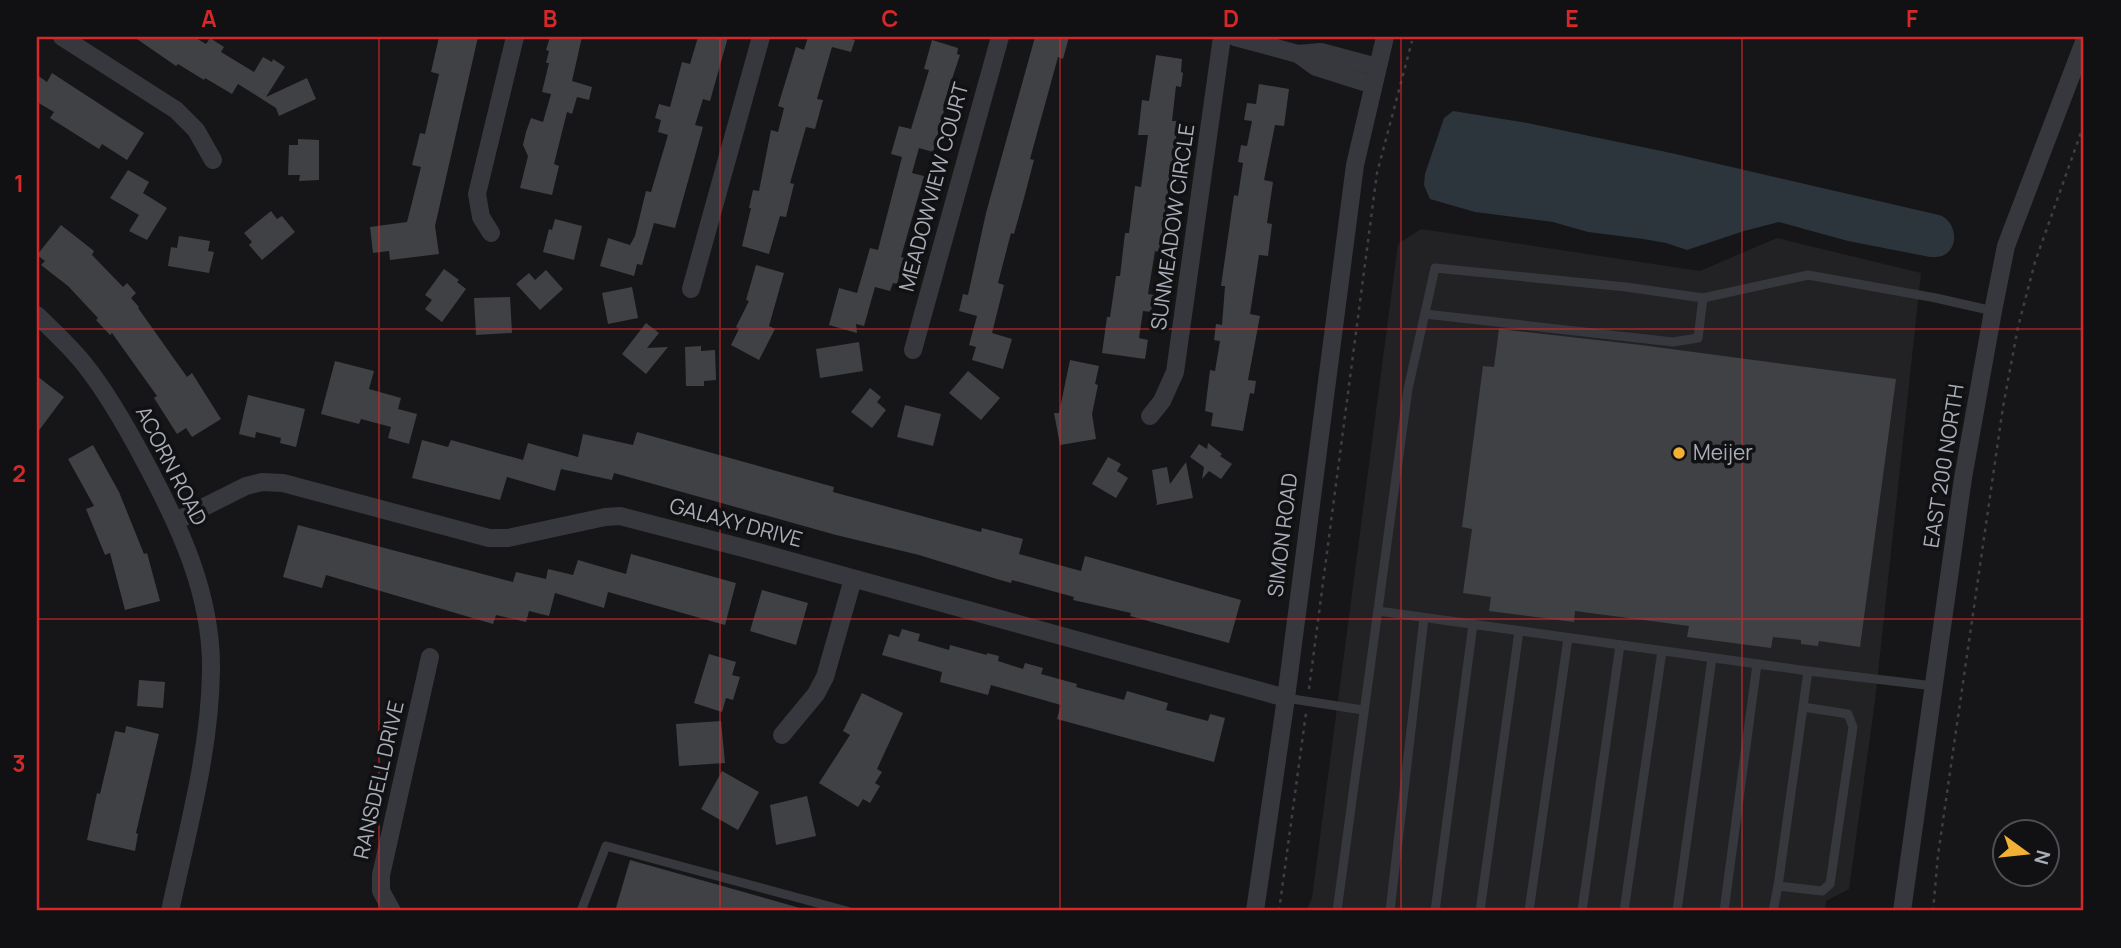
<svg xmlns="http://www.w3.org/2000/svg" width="2121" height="948" font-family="Manrope,sans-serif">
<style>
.built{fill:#222225}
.water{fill:#2c353c}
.building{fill:#404145}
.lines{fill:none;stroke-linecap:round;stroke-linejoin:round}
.path{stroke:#3d3f44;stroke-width:2.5;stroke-dasharray:3.5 5;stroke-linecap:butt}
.lane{stroke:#37383d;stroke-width:9}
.street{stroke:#37383d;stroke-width:18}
.grid{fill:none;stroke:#d62828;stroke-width:2;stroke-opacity:0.55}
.poi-dot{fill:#f2b134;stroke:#111113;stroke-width:2.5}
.labels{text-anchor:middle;stroke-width:7;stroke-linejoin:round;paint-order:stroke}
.street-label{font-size:21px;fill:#a8adb8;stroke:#111113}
.poi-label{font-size:21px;fill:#a8adb8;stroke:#111113;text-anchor:start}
.neatline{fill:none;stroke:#d62828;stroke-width:2.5}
.grid-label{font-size:23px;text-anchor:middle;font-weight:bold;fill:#d62828}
</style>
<rect width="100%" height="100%" fill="#161618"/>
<path class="built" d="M1421,229L1700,271L1777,238L1921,273L1875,701L1849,889L1826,901L1825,911H1306L1312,898L1398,244Z"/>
<path class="water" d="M1453,111L1527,123L1671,153L1939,215C1956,220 1961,248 1942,256C1940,257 1932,257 1930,257L1848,241L1779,222L1744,231L1687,250L1666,243L1643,239L1588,232L1553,222L1475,212L1430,199L1424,185L1425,174L1444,118Z"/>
<g class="building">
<path d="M134,37H194L206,44L210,38L224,47L221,52L254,72L263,57L272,62L273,59L285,67L266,97L307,78L316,99L279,116L276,108L238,84L232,94L205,78L204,80L178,64L176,66Z"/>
<path d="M439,37H478L435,226L439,254L390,260L389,251L373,253L370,227L407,222L421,167L412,165L420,133L425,134L439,74L431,72Z"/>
<path d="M550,37H582L572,81L592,87L589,100L577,97L572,114L567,112L554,164L559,166L552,195L520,188L528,156L523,145L526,132L531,118L543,122L551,94L542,92L549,63H546L549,51L546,50Z"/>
<path d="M698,37H728L710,101L703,99L695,125L703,127L675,228L654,223L642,265L637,264L634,276L600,266L608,238L630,245L635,236L646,191L651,192L668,135L658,132L661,120L655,118L659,104L670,107L682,62L690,64Z"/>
<path d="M808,37H844L855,40L851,52L832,47L817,99L823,100L815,129L806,127L790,183L794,184L786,217L780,216L769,254L742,246L751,208H749L753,190L759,191L771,130L778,132L784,108L778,106L796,47L804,50Z"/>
<path d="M1035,37H1069L1063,59L1058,57L1030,159L1034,160L1024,198L1014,234L1011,233L998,283L1004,285L992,333L1012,339L1003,369L972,360L976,347L969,345L977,316L959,311L963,294L968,295L986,213Z"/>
<path d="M932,40L958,48L957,54L960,55L943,106L945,107L933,152L919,148L912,173L924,176L901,257L904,258L897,284L893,283L890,291L875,287L864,326L856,324L857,333L829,325L839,288L857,293L870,248L878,250L902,157L891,154L899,126L911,129L929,70L924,69Z"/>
<path d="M1156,55L1182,59L1181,72L1183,73L1181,87L1176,86L1172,121H1178L1176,138L1159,252L1155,251L1148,294L1154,295L1151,312L1143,311L1139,338L1148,340L1145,359L1102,353L1107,317H1110L1116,276H1120L1125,233H1129L1135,186L1141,187L1148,135H1138L1142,100L1149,101Z"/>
<path d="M52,73L144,133L127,160L102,144L99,149L50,118L54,112L37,102V75L47,82Z"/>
<path d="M1259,84L1289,89L1284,126L1275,125L1264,180L1273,182L1267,223L1272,224L1268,256L1259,255L1250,314L1260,316L1248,380L1256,381L1254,394L1250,393L1243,431L1211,426L1213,413L1205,411L1210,370L1215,371L1220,341L1214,340L1216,324L1222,325L1225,286H1221L1234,195L1238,196L1243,163L1238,162L1241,145L1247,146L1252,121L1244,120L1247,103L1256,104Z"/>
<path d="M298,139L319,140V180L299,181L300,175H288L289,145H298Z"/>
<path d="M128,170L149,182L143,193L167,208L147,240L129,231L139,215L110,198Z"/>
<path d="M271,211L277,219L282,216L295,232L262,260L249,245L252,242L244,233Z"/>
<path d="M555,219L582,226L574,260L543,252L549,229L552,230Z"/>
<path d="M61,225L94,251L92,255L123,287L127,283L136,293L131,298L139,307L138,308L187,377L192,373L221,419L192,437L186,428L177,434L154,398L157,396L112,333L110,335L96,320L98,318L68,286L41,265L45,261L37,255Z"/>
<path d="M179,236L210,241L208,251L214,252L209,273L168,266L171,247L177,248Z"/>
<path d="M756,265L784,273L769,326L775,329L759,360L731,345L739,329L736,327L749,301L746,300Z"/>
<path d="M444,269L459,280L457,282L466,289L442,322L425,309L432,300L425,295Z"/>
<path d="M546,270L563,289L540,310L516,284L529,273L535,280Z"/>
<path d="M632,287L638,318L608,324L602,293Z"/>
<path d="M510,297L512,333L476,335L474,298Z"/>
<path d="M646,323L659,333L647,348L668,347L646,374L622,354Z"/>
<path d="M1499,329L1641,345L1896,379L1860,647L1819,641L1818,646L1801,644V640L1773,637L1771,648L1687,637L1689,626L1575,611L1574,622L1489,611L1491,597L1463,593L1472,529L1462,527L1483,366L1494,367Z"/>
<path d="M859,342L863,371L820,378L816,349Z"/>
<path d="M701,346V351L715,350L716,380L704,381V386H686L685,347Z"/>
<path d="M1070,360L1099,366L1095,384L1098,385L1092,414L1096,439L1060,445L1054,413H1059Z"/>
<path d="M335,361L374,371L369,389L401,398L398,409L417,414L409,444L388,438L391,427L361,419L359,424L321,414Z"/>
<path d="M968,371L1000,398L981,420L949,393Z"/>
<path d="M37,376L64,397L37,433Z"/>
<path d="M870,388L881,397L877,402L886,410L872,428L851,412Z"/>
<path d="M248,395L305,409L296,447L280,443L281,438L256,432L255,438L239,434Z"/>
<path d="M905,405L941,414L933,446L897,437Z"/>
<path d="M637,432L834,487L833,492L981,532L982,528L1023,539L1019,554L1081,571L1085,556L1241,600L1229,643L1130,616L1131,613L1073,600L1074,597L1012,580L1011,583L997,579L919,555L836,535L614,473L612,480L561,469L555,491L507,477L500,500L412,478L422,440L448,447L451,440L523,460L528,443L578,457L583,434L633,445Z"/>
<path d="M1208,443L1222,454L1220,456L1232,464L1221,479L1209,471L1202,479L1204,467L1190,457L1199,444L1207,449Z"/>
<path d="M93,445L119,492L144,554L147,553L160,601L125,610L110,553L105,555L86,509L94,506L68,459Z"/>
<path d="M1108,457L1121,464L1117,471L1128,478L1116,498L1092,484Z"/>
<path d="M1186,462L1193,498L1156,505L1157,503L1152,470L1167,467L1170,484Z"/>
<path d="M298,525L513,582L516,572L546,579L548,569L573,575L578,560L626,574L631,554L736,583L725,625L608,592L604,608L555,593L549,616L529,611L526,622L496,615L493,624L326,575L322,588L283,577Z"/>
<path d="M762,590L808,603L796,645L750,631Z"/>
<path d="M902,629L920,634L918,641L949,650L950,645L987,655V653L999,656L998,661L1023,669L1025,663L1043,668L1041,674L1077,684L1076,687L1124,700L1127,691L1168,703L1166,710L1208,721L1210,714L1225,718L1214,762L1057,719L1061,705L991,685L988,695L940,682L942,672L882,655L889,634L899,637Z"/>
<path d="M709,654L736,662L732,675L740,677L733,700L726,698L722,712L694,703Z"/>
<path d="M139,680L165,682L163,708L137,706Z"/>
<path d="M862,693L903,713L877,769L882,772L875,783L880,786L870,803L863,799L858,807L819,783L850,735L843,731Z"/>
<path d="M721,721L725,763L679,766L676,724Z"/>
<path d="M126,726L159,734L136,833L138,834L135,851L87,840L97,793L100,794L115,731L125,733Z"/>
<path d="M722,771L759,792L738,830L701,809Z"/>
<path d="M807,796L816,836L776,845L770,805Z"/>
<path d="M630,860L800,908V911H615Z"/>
</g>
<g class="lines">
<g class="path">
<path d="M1309,689L1377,173L1412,41"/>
<path d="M1279,911L1306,713"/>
<path d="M1933,911L1938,855L2003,407L2018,327L2035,262L2084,124"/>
</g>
<g class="lane">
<path d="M1425,314L1673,342L1698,338L1703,298"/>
<path d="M1378,611L1808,671L1934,686"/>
<path d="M1286,698L1363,710"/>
<path d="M1778,886L1822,891L1830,884L1853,727L1848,714L1803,707"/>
<path d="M581,911L606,846L847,911"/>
<path d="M1337,911L1408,389L1435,268L1626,287L1703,298L1808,275L1936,298L1993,311"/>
<path d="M1390,911L1424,618"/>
<path d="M1435,911L1473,624"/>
<path d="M1480,911L1519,631"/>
<path d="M1529,911L1568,638"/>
<path d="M1582,911L1620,645"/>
<path d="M1624,911L1662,651"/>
<path d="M1677,911L1712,658"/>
<path d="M1724,911L1757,664"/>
<path d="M1773,911L1778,886L1808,671"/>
</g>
<g class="street">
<path d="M62,37L176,110L196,130L213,160"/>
<path d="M1235,37L1298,54L1321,52L1377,67"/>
<path d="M1298,54L1316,67L1373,85"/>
<path d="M491,233L481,217L477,194L515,37"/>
<path d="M691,289L761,37"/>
<path d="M37,315C53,331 70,346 85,365C108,394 126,426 144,460C179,525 212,594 211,670C210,752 187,832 170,911"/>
<path d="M913,350L1000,37"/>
<path d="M1150,416L1162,401L1175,372L1222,37"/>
<path d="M176,521L246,486L262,482L283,483L489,538H508L605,517L620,516L747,549L1286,698"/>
<path d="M782,735L816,694L825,677L853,579"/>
<path d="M392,911L381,891V875L430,657"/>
<path d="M1255,911L1286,698L1355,165L1385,37"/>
<path d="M1902,911L1963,478L1993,311L2006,246L2084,42"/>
</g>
</g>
<path class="grid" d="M379,37V911M720,37V911M1060,37V911M1401,37V911M1742,37V911M37,329H2084M37,619H2084"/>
<circle class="poi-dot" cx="1679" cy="453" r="7"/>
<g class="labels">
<g class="street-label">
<text transform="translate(934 187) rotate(-75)" y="7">MEADOWVIEW COURT</text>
<text transform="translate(1173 227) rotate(-82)" y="7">SUNMEADOW CIRCLE</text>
<text transform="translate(171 466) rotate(63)" y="7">ACORN ROAD</text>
<text transform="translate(1944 466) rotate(-81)" y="7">EAST 200 NORTH</text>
<text transform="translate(736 523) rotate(15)" y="7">GALAXY DRIVE</text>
<text transform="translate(1283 535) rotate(-83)" y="7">SIMON ROAD</text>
<text transform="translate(379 780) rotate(-77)" y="7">RANSDELL DRIVE</text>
</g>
<g class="poi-label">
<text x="1693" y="460">Meijer</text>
</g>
</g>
<rect width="2121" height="948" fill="none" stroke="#111113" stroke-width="77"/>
<g transform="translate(2026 853) rotate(105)"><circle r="33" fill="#111113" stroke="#4d4f55" stroke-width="2"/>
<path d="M0-5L12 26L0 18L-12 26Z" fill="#f2b134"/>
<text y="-10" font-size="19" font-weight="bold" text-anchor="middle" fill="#a8adb8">N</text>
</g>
<rect x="38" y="38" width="2044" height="871" class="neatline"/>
<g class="grid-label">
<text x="209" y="27">A</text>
<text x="550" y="27">B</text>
<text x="890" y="27">C</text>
<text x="1231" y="27">D</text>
<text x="1572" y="27">E</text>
<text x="1912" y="27">F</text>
<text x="19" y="192">1</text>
<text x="19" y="482">2</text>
<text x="19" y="772">3</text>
</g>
</svg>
